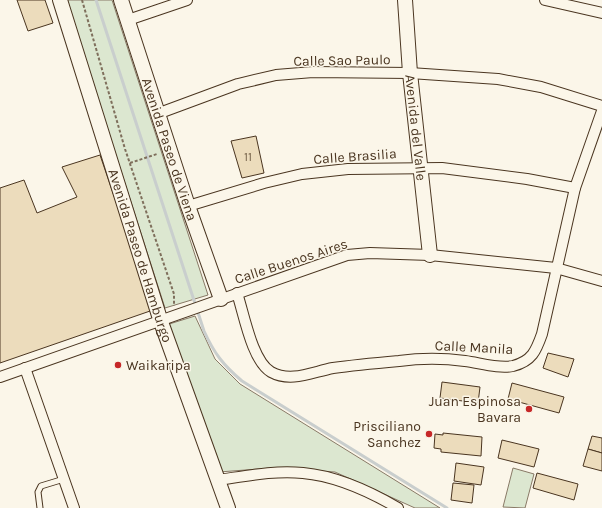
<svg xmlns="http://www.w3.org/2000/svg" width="602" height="508" font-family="Karla,sans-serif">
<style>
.green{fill:#dce7d0;stroke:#887966}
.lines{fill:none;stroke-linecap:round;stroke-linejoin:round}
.stream{stroke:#c9cecd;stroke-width:3}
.building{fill:#ecdcbc;stroke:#4a3520}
.lane-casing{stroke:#4a3520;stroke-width:7}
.street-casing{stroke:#4a3520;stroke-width:12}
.secondary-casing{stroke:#4a3520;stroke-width:16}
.path{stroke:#7f6f5c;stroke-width:2;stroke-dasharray:3 2;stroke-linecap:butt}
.lane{stroke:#fbf6e9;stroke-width:5}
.street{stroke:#fbf6e9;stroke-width:10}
.secondary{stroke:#fbf6e9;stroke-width:14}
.poi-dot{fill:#c62828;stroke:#fbf6e9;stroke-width:1.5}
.labels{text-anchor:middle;stroke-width:3;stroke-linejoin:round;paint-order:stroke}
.number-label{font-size:12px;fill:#725f47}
.street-label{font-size:14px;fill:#4a3520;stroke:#fbf6e9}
.poi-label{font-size:14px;fill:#4a3520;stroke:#fbf6e9;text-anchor:end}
</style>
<rect width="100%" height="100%" fill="#fbf6e9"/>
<g class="green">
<path d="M66,0H112L208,295L165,308Z"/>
<path d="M195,316L215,359L240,384L440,508H415L335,472L272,468L219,472L166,325Z"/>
<path d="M513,468L534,474L525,508L503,507Z"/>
</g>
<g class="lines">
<path class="stream" d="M96,0L204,331C214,353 223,365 242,381L447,508"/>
</g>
<g class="building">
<path d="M17,0H45L53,23L28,31Z"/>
<path d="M256,136L264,173L242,178L231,141Z"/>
<path d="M100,155L153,310L0,363V188L24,180L37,213L77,197L62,167Z"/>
<path d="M548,353L574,359L568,377L543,368Z"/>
<path d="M442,382L480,387L478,403L440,398Z"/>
<path d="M512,383L564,397L559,413L508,399Z"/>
<path d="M443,433L482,437L481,456L441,452V449L434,448L435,434L443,435Z"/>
<path d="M592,436L602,438V453L588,449Z"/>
<path d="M502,440L539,449L534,467L498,458Z"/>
<path d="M588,449L602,453V471L583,466Z"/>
<path d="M456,463L484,467L481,485L454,481Z"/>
<path d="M537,473L578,484L574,500L533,488Z"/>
<path d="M453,483L474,485L472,503L451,500Z"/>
</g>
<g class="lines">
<defs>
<path id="lane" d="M40,508L38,492L41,486L64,479"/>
<g id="street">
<path d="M545,0L602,13"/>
<path d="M128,20L187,0"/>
<path d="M157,114L238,84L276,75L313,72L410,73L498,79L541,87L602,106"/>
<path d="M188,206L264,183L302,174L348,169L442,168L527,179L575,188"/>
<path d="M237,293C244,314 252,361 271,372C291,383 312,372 333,368C355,365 377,363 399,361C421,358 443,358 465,361C480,363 499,369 513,366C532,361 536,351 542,334L575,188L602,111"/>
<path d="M25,368L74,508"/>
<path d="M0,377L347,255L370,253L430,255L556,268L602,281"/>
<path d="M218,480C246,476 275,470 303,473C337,476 369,491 398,508"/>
</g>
<g id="secondary">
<path id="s1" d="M60,0L161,322L228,508"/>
<path id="s2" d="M121,0L188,206L221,299"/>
<path id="s3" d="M405,0L410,73L430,255"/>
</g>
</defs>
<use href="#lane" class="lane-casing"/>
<use href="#street" class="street-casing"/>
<use href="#secondary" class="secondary-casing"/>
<g class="path">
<path d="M82,0L125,149L174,294V306"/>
<path d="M130,163L157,154"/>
</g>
<use href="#lane" class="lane"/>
<use href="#street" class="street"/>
<use href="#secondary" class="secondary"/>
</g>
<g class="poi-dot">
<circle cx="118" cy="365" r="4"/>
<circle cx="529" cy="409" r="4"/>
<circle cx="429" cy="434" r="4"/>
</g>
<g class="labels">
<g class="number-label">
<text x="248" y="161">11</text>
</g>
<g class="street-label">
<text transform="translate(342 60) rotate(-1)" y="5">Calle Sao Paulo</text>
<text dy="5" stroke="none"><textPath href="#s3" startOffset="128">Avenida del Valle</textPath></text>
<text dy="5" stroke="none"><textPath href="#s2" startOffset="157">Avenida Paseo de Viena</textPath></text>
<text transform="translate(355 156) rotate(-4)" y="5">Calle Brasilia</text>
<text dy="5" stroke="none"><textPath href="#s1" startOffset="268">Avenida Paseo de Hamburgo</textPath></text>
<text transform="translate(291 261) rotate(-18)" y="5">Calle Buenos Aires</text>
<text transform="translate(474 347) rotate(3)" y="5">Calle Manila</text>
</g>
<g class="poi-label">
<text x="126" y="370" text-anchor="start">Waikaripa</text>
<text x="521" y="406">Juan Espinosa<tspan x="521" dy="16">Bavara</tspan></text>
<text x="421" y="431">Prisciliano<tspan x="421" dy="16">Sanchez</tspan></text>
</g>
</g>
</svg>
